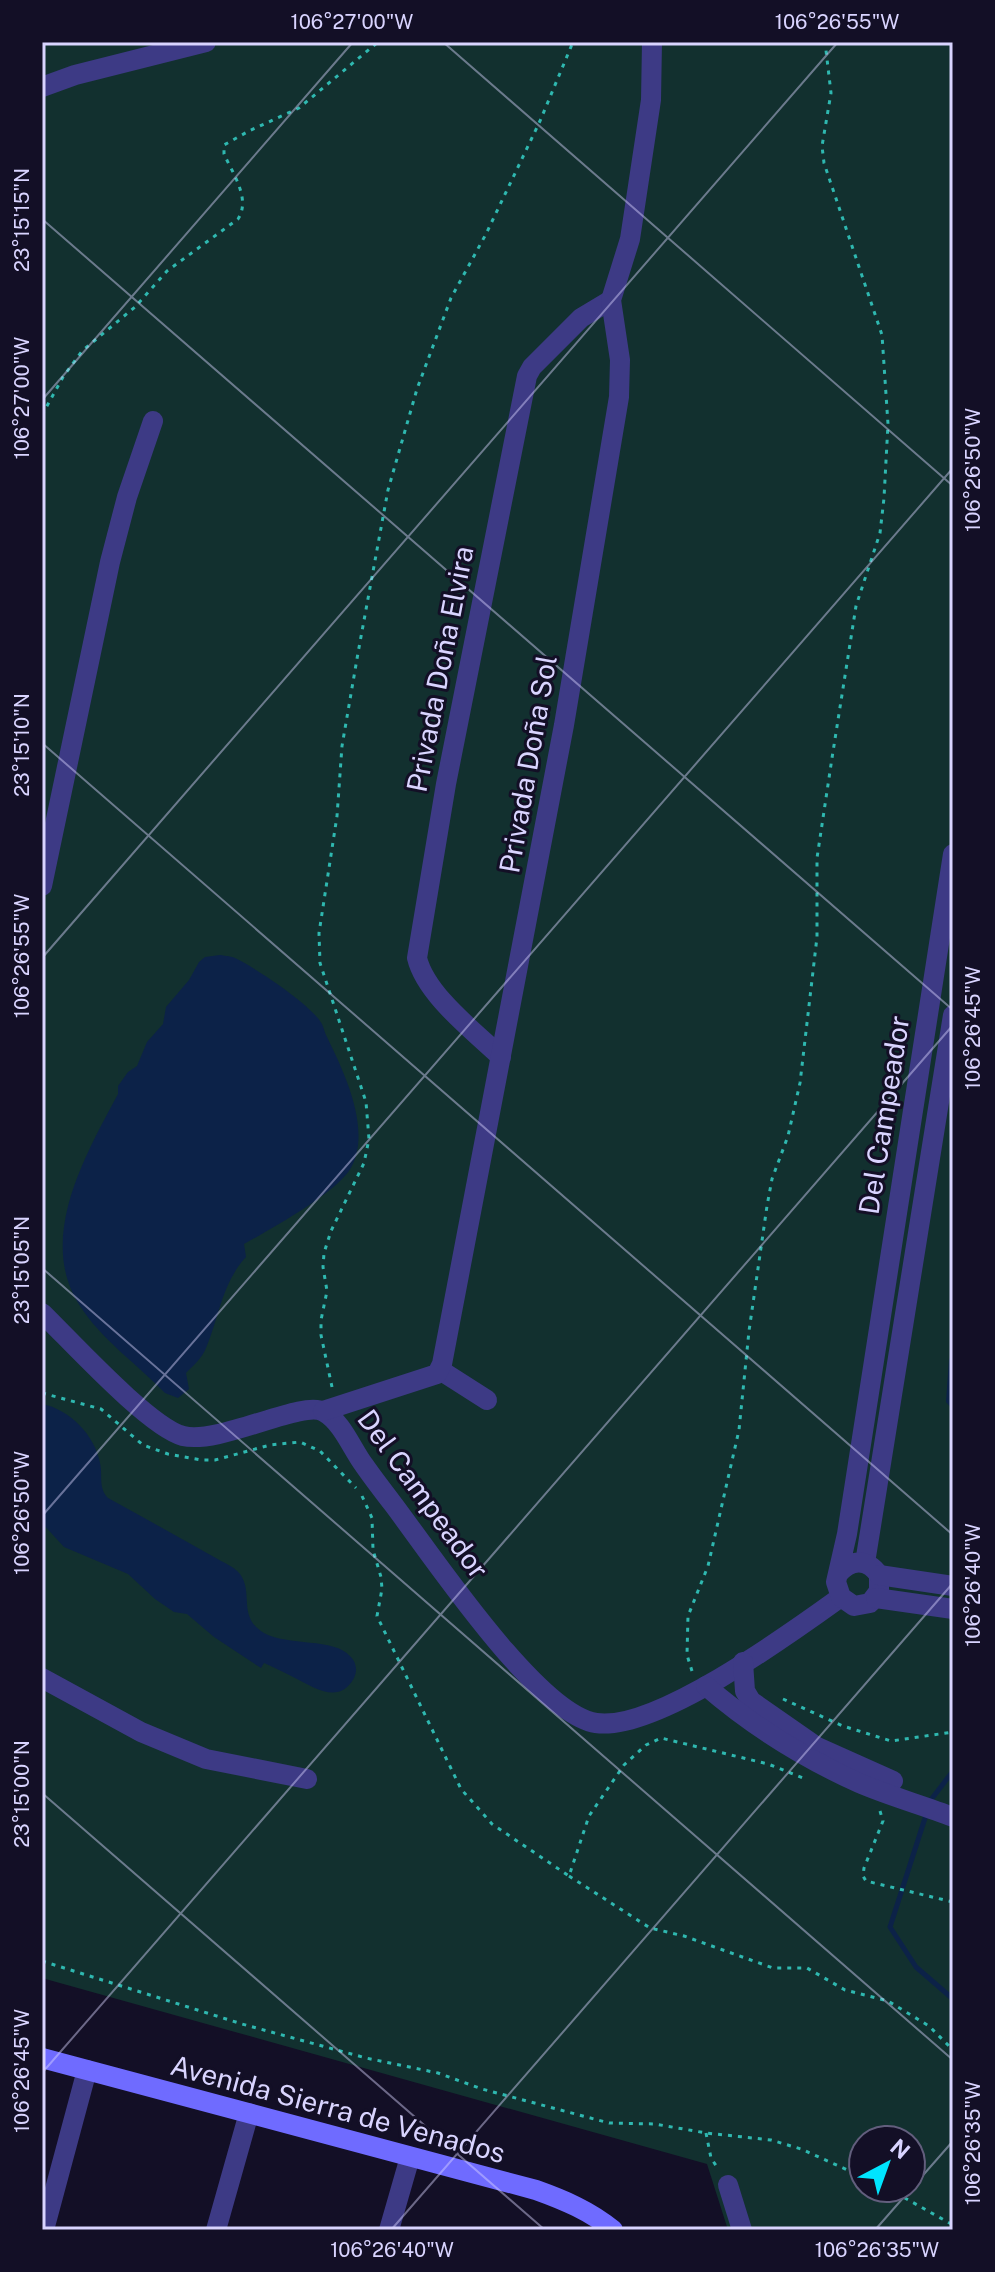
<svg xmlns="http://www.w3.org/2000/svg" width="995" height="2272" font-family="'Public Sans',sans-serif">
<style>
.green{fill:#12302f;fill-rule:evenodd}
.water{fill:#0c2248}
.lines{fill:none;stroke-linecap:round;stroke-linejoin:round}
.stream{stroke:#0c2248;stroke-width:5}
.path{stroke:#2fb8b0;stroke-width:3;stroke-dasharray:4 6;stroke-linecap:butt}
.street{stroke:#3d3a85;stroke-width:20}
.secondary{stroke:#6f6bff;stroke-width:20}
.ticks{fill:none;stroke:#d9d4ff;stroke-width:2;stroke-opacity:0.45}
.labels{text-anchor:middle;stroke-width:6;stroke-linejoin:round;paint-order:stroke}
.street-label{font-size:28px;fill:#d9d4ff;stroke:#130f26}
.neatline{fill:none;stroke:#d9d4ff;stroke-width:3}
.ticks-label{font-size:20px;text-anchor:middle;fill:#d9d4ff}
</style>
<rect width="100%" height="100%" fill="#130f26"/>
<path class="green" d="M42,42H953V2230H728L707,2164L42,1978ZM863,2140H911V2188H863Z"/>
<g class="water">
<path d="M220,955C226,956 232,956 237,959C257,969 308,1003 320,1021C324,1026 324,1032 327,1037C344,1072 374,1133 349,1171C332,1195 271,1229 244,1244L246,1257C222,1283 219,1317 206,1348C202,1358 193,1366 186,1373L189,1389L178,1398L165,1393C138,1365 101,1339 80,1306C36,1239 86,1154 118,1094V1086L128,1072L137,1066L147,1042L163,1024L166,1007L189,980L199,962L205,957Z"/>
<path d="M953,1356V1410L946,1402L949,1359Z"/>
<path d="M42,1404C69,1409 95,1435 100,1463C103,1477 98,1487 108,1498C144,1518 179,1537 214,1557C222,1562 234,1566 240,1574C254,1593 237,1617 264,1633C287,1646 335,1638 350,1656C356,1662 358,1670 354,1678C340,1704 316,1689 297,1679C286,1673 275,1668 264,1663L261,1668L214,1637L187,1614L174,1612L155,1599L128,1574L64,1547L42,1523Z"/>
</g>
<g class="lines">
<g class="stream">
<path d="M930,1801L953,1771"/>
<path d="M926,1815L890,1927L916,1967L953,1999"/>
</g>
<g class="path">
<path d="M42,415L63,377L82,351L135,307L167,271L238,219C251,199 233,174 224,154V145L249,131L299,108L378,42"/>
<path d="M332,1387L321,1335V1320L327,1291L323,1267L324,1253L331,1231L364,1163L369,1139L366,1102L320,963L319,933L337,816L342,746L358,653L388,490L417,389L451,298L486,234L540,121L573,42"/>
<path d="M42,1393L101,1409L143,1445L168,1454L201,1460H215L270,1445L300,1442L320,1451L356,1488"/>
<path d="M362,1496L372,1518L373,1550L381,1577L382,1589L377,1616L461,1789L492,1824L569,1876L589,1816L624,1765L646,1745L661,1738L768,1764L803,1778"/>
<path d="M692,1671L687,1655L688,1616L708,1566L739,1430L749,1331L767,1206L772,1179L788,1136L800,1083L817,937V858L832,758L856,606L880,533L884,498L888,424L882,335L824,163L822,146L831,93L825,42"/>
<path d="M783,1699L843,1726L891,1741L953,1732"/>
<path d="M880,1811L883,1821L864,1868L863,1876L866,1881L953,1902"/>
<path d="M569,1876L650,1928L684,1936L773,1968H807L845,1990L888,2001L929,2026L953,2050"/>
<path d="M42,1961L242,2024L366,2058L438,2073L482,2089L609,2123L655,2124L706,2133L771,2140L801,2149L863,2177"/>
<path d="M706,2133L711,2158L719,2170"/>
<path d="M887,2188L953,2225"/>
</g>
<g class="street">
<path d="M42,87L75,75L206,42"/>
<path d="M42,886L110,562L127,497L153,421"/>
<path d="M501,1057C474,1031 426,995 417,958L446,784L527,376L532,367L581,318L611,300"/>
<path d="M42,1313C71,1341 149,1427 183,1436C220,1445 303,1399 324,1412C342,1422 352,1449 364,1465C373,1478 383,1491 393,1504C431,1554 537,1714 596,1723C655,1732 791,1633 841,1597"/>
<path d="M440,1370L487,1400"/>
<path d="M323,1411L437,1374L442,1364L564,725L619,397L620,360L611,300L630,239L651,100L652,42"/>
<path d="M865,1563L953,1015"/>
<path d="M838,1574C851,1559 867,1558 879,1575V1591L870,1603L854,1606L841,1597L836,1582L847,1534L953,854"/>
<path d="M879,1575L953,1586"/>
<path d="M876,1598L953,1609"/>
<path d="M743,1662L745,1691L751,1701L817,1747L893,1781"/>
<path d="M42,1678L141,1732L206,1759L307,1779"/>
<path d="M706,1686C751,1725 804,1758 859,1783C889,1796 922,1805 953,1817"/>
<path d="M728,2185L742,2230"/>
<path d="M44,2230L87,2070"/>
<path d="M216,2230L249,2113"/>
<path d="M389,2230L410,2157"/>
</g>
<path class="secondary" d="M42,2058L536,2190C564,2200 590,2211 613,2230"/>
</g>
<path class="ticks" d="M443,42L953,486M42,219L953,1010M42,400L353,42M42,743L953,1535M42,958L838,42M42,1268L953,2060M42,1516L953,468M42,1793L545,2230M42,2073L953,1025M391,2230L953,1583M875,2230L953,2141"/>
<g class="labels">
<g class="street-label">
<text transform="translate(440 669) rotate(-79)" y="10">Privada Doña Elvira</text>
<text transform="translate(528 764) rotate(-80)" y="10">Privada Doña Sol</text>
<text transform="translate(884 1115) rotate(-81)" y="10">Del Campeador</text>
<text transform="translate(423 1494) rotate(54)" y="10">Del Campeador</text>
<text transform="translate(338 2109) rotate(15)" y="10">Avenida Sierra de Venados</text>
</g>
</g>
<rect width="995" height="2272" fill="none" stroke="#130f26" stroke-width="88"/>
<g transform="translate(887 2164) rotate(41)"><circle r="38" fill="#130f26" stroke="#625e7d" stroke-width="2"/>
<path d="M0-6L14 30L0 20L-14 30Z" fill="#00e5ff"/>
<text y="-12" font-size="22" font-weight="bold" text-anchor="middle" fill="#d9d4ff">N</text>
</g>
<rect x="44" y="44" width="907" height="2184" class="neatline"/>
<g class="ticks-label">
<text x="352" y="29">106°27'00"W</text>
<text x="837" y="29">106°26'55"W</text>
<text transform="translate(22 220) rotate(-90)" y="7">23°15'15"N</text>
<text transform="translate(22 398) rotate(-90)" y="7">106°27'00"W</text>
<text transform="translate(973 470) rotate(-90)" y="7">106°26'50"W</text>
<text transform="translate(22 745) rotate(-90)" y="7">23°15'10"N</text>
<text transform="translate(22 956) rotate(-90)" y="7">106°26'55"W</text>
<text transform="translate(973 1028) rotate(-90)" y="7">106°26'45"W</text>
<text transform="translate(22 1270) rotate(-90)" y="7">23°15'05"N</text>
<text transform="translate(22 1513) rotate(-90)" y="7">106°26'50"W</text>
<text transform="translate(973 1585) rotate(-90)" y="7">106°26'40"W</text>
<text transform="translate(22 1794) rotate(-90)" y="7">23°15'00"N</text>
<text transform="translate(22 2071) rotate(-90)" y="7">106°26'45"W</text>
<text transform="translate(973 2143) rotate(-90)" y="7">106°26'35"W</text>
<text x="392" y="2257">106°26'40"W</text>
<text x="877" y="2257">106°26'35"W</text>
</g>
</svg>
